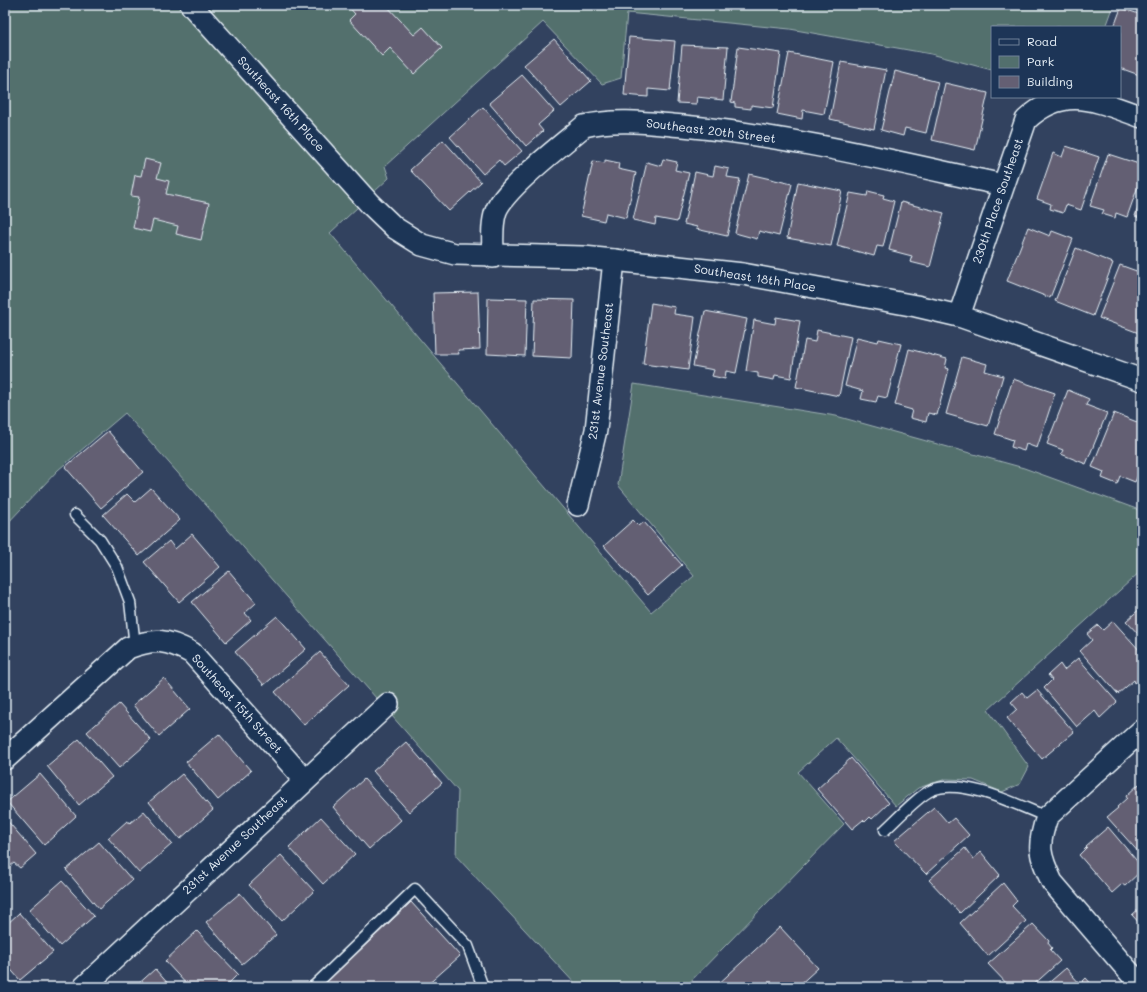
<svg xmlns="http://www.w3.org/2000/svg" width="1147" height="992" font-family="Mali,sans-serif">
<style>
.green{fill:#526f6d;stroke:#9db0b2}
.building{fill:#645f73;stroke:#e8f1f8}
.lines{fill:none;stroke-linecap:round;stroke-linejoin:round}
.service-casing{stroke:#e8f1f8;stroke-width:13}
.minor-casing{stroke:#e8f1f8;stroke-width:24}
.service{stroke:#1d3557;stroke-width:10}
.minor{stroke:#1d3557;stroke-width:21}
.labels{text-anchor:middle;stroke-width:3.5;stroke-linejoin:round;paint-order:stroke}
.street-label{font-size:12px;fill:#e8f1f8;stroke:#1d3557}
</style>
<rect width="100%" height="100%" fill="#32425f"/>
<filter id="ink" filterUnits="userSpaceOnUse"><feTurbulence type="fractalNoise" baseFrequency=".025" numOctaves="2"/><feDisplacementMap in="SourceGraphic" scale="8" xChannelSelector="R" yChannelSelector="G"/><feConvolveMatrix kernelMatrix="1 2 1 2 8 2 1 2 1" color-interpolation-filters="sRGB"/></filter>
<g filter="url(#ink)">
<path class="green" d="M5,5H1114L1106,27H992V70L931,54L790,29L627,13L621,78L602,84L543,22L385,166L389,178L330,233L651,612L694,576L618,485L634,384L836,416L1024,468L1142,511V570L988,710L1029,767L1020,784L1002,792L973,780L946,779L918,788L896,806L836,738L798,772L844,824L685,987H578L456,856L458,791L125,413L58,470L5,526Z"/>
<g class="building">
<path d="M347,5H386L414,35L423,27L442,48L414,74L390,48L382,56L349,20L355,14Z"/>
<path d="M1121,8L1142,15V76L1120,68V27H1114Z"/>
<path d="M629,37L675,41L670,91L648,89V97L624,95Z"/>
<path d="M554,39L591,81L561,107L524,65Z"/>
<path d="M682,45L728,47L723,100L697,97L696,104L677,103Z"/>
<path d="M738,47L781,53L773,108L751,105V109L735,107V103L731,102Z"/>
<path d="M789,53L834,62L824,114L803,110L802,119L777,114Z"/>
<path d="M841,62L886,70L874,129L830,119Z"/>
<path d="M895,71L938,82L926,133L905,128L903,136L881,130Z"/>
<path d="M522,75L554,111L538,125L543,131L526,146L489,103Z"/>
<path d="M945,83L988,93L975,150L932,140Z"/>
<path d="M483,107L522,151L504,166L499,160L483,174L450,137Z"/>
<path d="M443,140L481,182L449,211L410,170Z"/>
<path d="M1066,146L1099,157L1081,210L1066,205L1063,213L1050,209L1051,204L1037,199L1053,153L1062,157Z"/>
<path d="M1108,154L1142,165V175L1127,217L1116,213L1115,218L1102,214L1104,210L1090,206Z"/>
<path d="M145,159L161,163L157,178L169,181L166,194L209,203L201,240L176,234L178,226L153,220L150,232L133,228L139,197L131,196L135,175L141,176Z"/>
<path d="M663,159L677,162L675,170L689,173L677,222L656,218L655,225L633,220L647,162L661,166Z"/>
<path d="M605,160L619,163L618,169L636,173L626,218L606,213L604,221L581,216L593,161L605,163Z"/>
<path d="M715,166L729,169L727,177L740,179L727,236L696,229L697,227L684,224L695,172L713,176Z"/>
<path d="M749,174L792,184L779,236L759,231L757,239L735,233Z"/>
<path d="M798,182L842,191L831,246L787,238Z"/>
<path d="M868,191L884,195L883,198L894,201L883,247L877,246L874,256L837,246L850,193L867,196Z"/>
<path d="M1142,197V219L1135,216Z"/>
<path d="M901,202L944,213L930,267L910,262L912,256L889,250Z"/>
<path d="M1028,227L1050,236L1052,231L1073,239L1050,298L1007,281Z"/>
<path d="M1076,248L1113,263L1093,316L1055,301Z"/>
<path d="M1120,265L1142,273V327L1139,333L1099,318Z"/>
<path d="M478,292L480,349L458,350L459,354H435L433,293Z"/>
<path d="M488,298L527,299L525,356L487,354Z"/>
<path d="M534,299L574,300L572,358L532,356Z"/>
<path d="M651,303L675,307L674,314L695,317L688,370L643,364Z"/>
<path d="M705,311L747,319L736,373L726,371L725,379L712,376L714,370L693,366Z"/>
<path d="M776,317L800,321L791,378L775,375L774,380L758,377V373L746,371L754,320L775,324Z"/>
<path d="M817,330L851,337L839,396L796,387L805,340L815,342Z"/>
<path d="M857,337L878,342L879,339L901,344L887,398L878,396L876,402L861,399L863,391L845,386Z"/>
<path d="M909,349L947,359L945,368L949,369L937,415L928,413L926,422L910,418L912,410L895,405Z"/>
<path d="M962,357L987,364L985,371L1003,376L988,426L946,414Z"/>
<path d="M1013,379L1055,393L1037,448L1026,444L1024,451L1011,447L1013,440L995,434Z"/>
<path d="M1068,390L1089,399L1086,405L1107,413L1086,464L1061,454L1063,450L1047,444Z"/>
<path d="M1114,413L1142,424V465L1135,482L1120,476L1117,484L1102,478L1104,472L1092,467Z"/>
<path d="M108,431L143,472L101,508L65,467Z"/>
<path d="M151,488L180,520L139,556L103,515L127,494L135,502Z"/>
<path d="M633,520L639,526L644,522L682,565L648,595L604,546Z"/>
<path d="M192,534L220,567L179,602L144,562L169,541L175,549Z"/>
<path d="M229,571L256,603L245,613L251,620L226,642L192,602Z"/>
<path d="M1142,607V638L1126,621Z"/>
<path d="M277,616L306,649L264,685L235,652Z"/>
<path d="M1113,621L1142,653V677L1135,683L1134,680L1118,694L1080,651L1092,640L1087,634L1098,625L1103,630Z"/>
<path d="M320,652L349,685L304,725L275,692Z"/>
<path d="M1078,658L1117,702L1100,718L1095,711L1077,727L1044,688L1052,680L1048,675L1060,664L1064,670Z"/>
<path d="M164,678L190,709L159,736L133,705Z"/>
<path d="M1037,690L1074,732L1042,759L1007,718L1017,709L1011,702L1022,692L1027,698Z"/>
<path d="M119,704L151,740L119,768L87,732Z"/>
<path d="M219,734L251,771L218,800L186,762Z"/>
<path d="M79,739L112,777L79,805L47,766Z"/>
<path d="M406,742L442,783L409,812L373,771Z"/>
<path d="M851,758L889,803L872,819L870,817L865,822L863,820L852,829L817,789Z"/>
<path d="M40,774L76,816L44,845L7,802Z"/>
<path d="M182,774L213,810L180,839L149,802Z"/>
<path d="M364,779L401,820L369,849L333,807Z"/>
<path d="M1139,784L1142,788V856L1107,817L1118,808L1117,807L1127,798L1126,796Z"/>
<path d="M934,807L948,823L954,818L969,835L926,874L894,841Z"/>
<path d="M144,811L172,844L139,873L108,838L127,821L130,823Z"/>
<path d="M321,817L355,854L323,884L289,847Z"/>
<path d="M5,818L36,854L20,868L14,863L5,870Z"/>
<path d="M1108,827L1142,867V870L1125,886L1122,884L1112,893L1079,855L1087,847L1086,846Z"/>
<path d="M99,842L132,880L99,909L66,870Z"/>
<path d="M965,848L973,859L981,852L1000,875L960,913L929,880Z"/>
<path d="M281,855L314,891L282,921L249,885Z"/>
<path d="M62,881L94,916L60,946L29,910Z"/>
<path d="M1003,883L1017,901L1012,906L1026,921L988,956L960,923Z"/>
<path d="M240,893L276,935L242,964L206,922Z"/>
<path d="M411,902L460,956L425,987H327L324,984Z"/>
<path d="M1142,903V926L1132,915L1142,906L1140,905Z"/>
<path d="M19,913L53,952L20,980L5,963V926Z"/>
<path d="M1033,924L1049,941L1048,943L1052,948L1050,950L1060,961L1031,987H1010L988,964Z"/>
<path d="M780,927L818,968L797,987H715Z"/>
<path d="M197,931L238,974L225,987H189L165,961Z"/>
<path d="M1066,968L1080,984L1086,978L1094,987H1044Z"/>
<path d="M155,969L171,987H135Z"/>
</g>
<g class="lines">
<defs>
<g id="service">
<path d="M75,515L100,540L117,567L130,602L135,646"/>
<path d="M885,830C896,820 919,795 932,790C962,777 1018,805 1047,817"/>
<path d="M313,987L415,889L468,946L483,987"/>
</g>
<g id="minor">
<path d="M191,5L370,204L395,228L422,245L455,254L583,257L614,260L743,274L916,306L959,316L1142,380"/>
<path d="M493,257C493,242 491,225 496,211C505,188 563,144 584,126C616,118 650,123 683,126C791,136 897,162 1003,185"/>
<path d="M959,316L1026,120C1066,83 1098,102 1142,117"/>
<path d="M578,505L596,430L614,260"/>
<path d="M1142,730L1047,817C1037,846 1039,855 1052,882L1131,974L1142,983"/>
<path d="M5,759L128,648C154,638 167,639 192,653L305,780"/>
<path d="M84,987L388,704"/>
</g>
</defs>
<use href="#service" class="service-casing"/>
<use href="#minor" class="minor-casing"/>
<use href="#service" class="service"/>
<use href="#minor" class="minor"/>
</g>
</g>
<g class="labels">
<g class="street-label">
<text transform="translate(281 104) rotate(48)" y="4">Southeast 16th Place</text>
<text transform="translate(711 131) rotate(7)" y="4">Southeast 20th Street</text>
<text transform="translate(998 201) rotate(-71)" y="4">230th Place Southeast</text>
<text transform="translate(755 278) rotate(9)" y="4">Southeast 18th Place</text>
<text transform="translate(601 371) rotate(-83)" y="4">231st Avenue Southeast</text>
<text transform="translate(237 704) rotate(48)" y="4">Southeast 15th Street</text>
<text transform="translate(235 845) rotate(-43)" y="4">231st Avenue Southeast</text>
</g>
</g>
<rect width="1147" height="992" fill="none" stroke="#1d3557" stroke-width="20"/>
<rect x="10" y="10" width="1127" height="972" fill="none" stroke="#e8f1f8" stroke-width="1.5" filter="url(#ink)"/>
<rect x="991" y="26" width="130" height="72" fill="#1d3557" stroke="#6e8097"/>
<rect x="999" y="39" width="20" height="6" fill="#1d3557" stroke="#6e8097"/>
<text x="1027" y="46" font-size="12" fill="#e8f1f8">Road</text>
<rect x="999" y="56" width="20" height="12" fill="#526f6d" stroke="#6e8097"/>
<text x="1027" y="66" font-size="12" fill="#e8f1f8">Park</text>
<rect x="999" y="76" width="20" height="12" fill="#645f73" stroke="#6e8097"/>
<text x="1027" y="86" font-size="12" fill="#e8f1f8">Building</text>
</svg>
